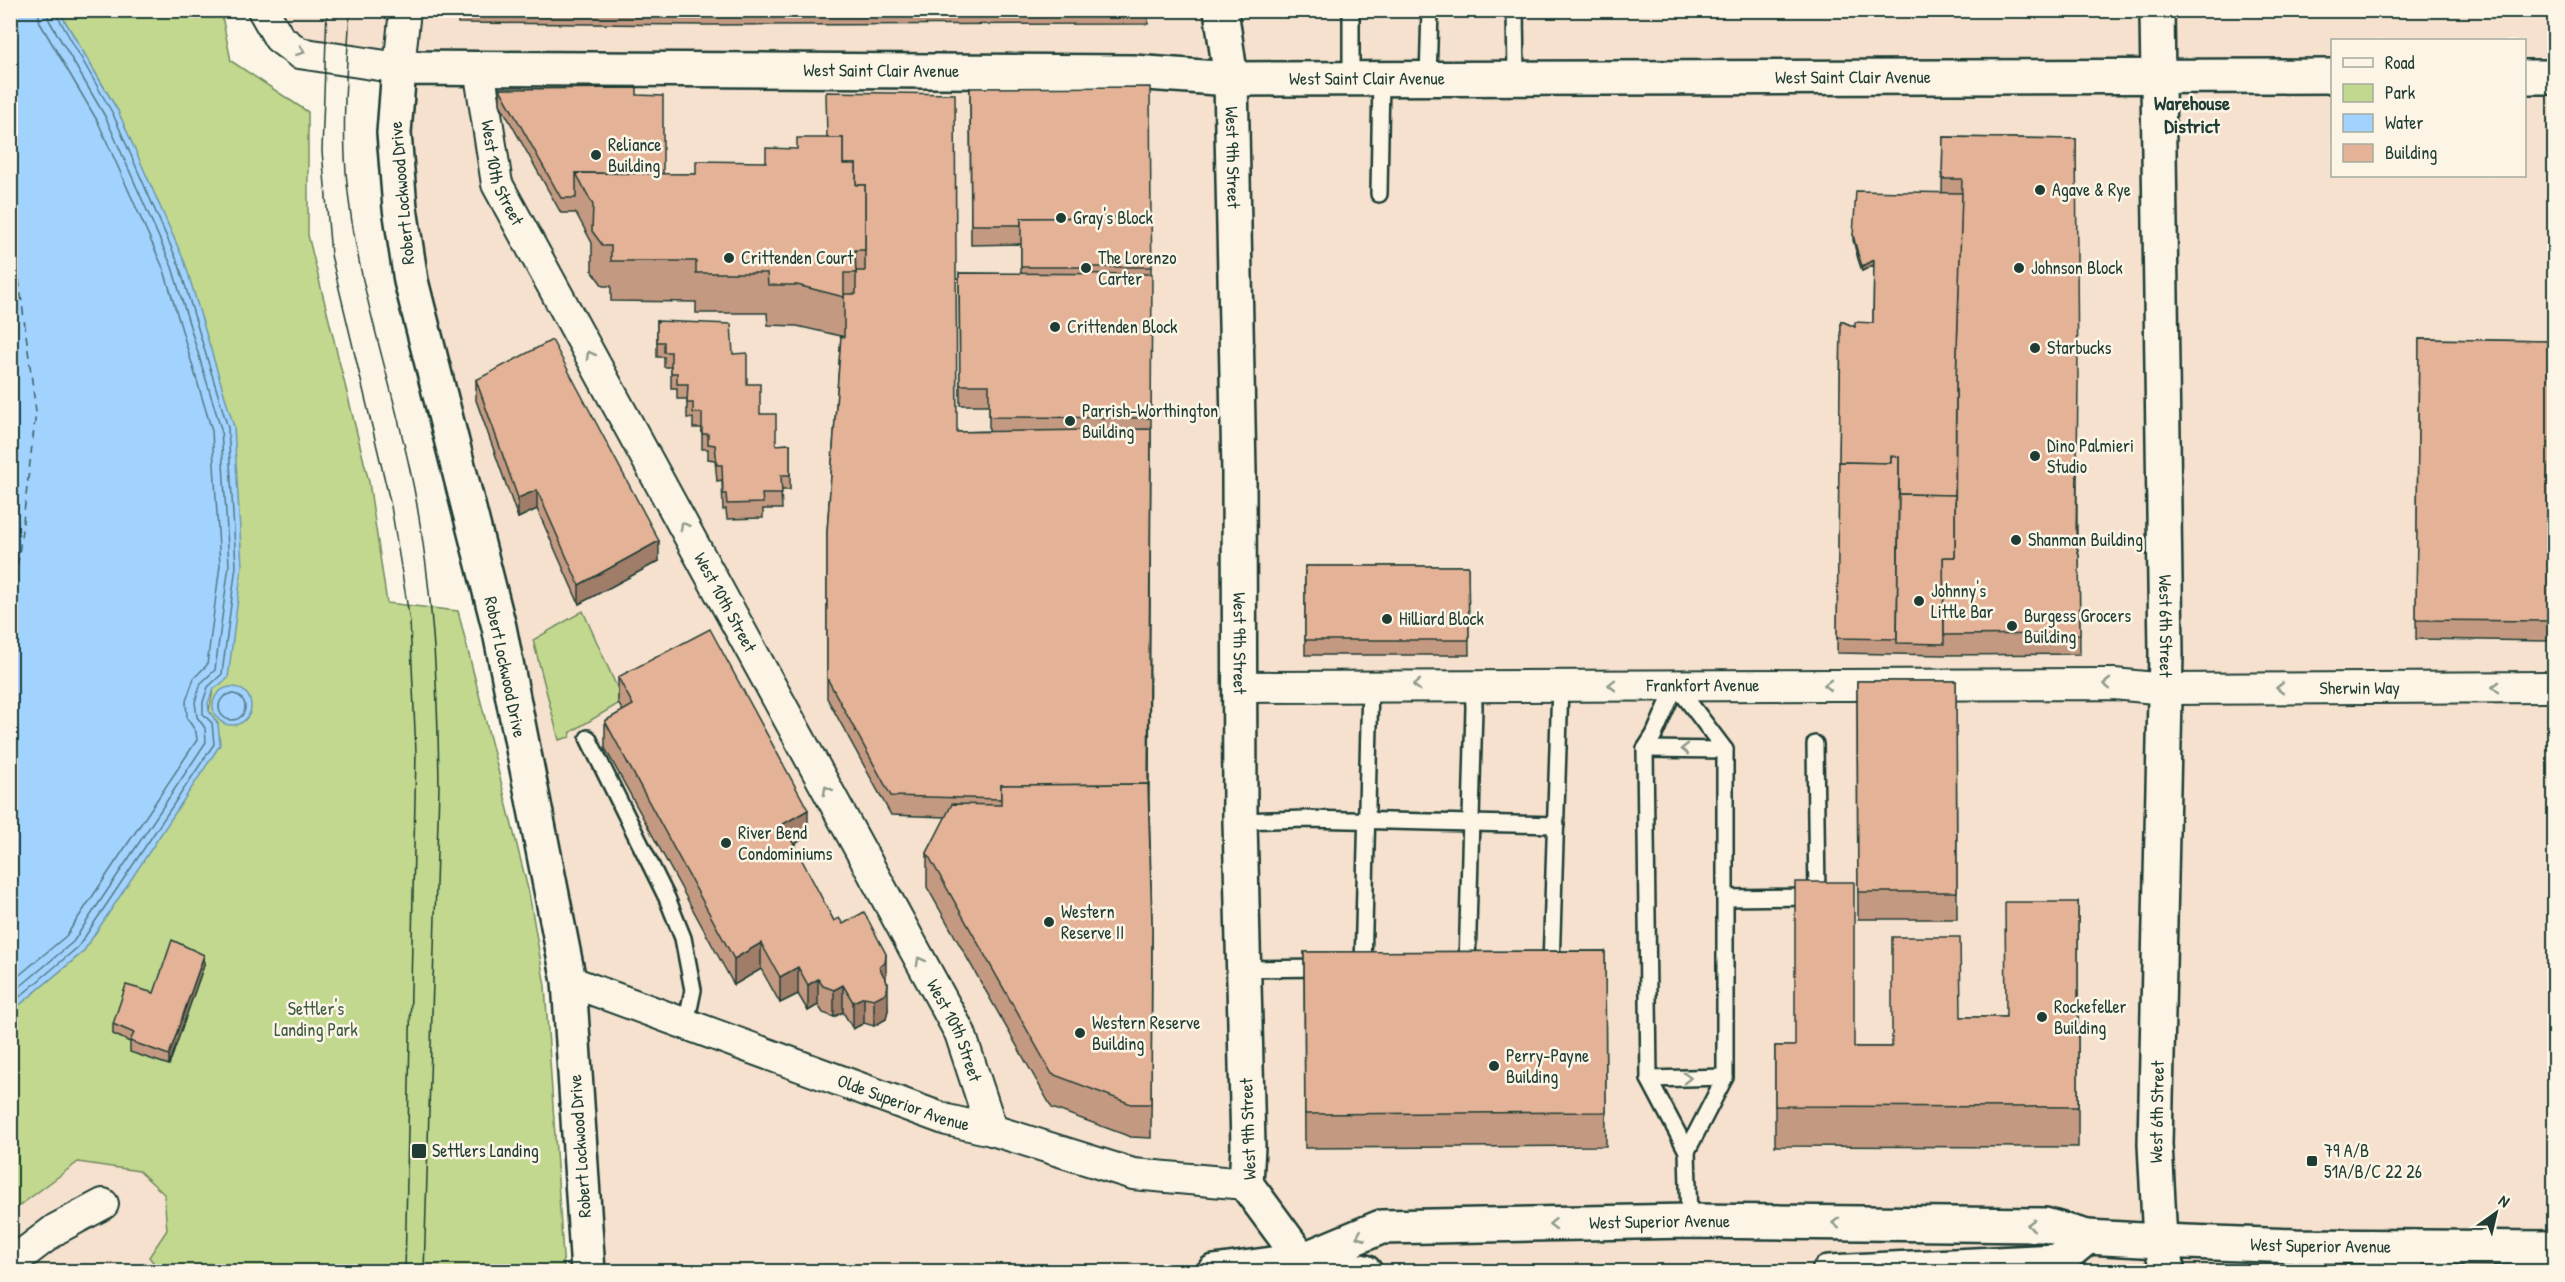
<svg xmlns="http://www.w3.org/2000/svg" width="2565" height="1282" font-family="'Patrick Hand',sans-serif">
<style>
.built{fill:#f5e1cd;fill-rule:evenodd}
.green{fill:#c1d88e;stroke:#708a61;stroke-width:1.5}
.water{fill:#a2d3ff;stroke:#6e97ae;stroke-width:1.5}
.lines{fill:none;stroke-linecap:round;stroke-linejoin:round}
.shore{stroke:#537985;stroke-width:1.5}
.ferry{stroke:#395b5d;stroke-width:1.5;stroke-dasharray:8 6;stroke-linecap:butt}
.lane-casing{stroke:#1f3d34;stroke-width:20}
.street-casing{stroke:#1f3d34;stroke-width:34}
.secondary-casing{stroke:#1f3d34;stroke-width:38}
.primary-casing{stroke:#1f3d34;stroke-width:38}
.lane{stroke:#fcf5e5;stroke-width:15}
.street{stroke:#fcf5e5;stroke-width:30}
.secondary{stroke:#fcf5e5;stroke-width:33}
.primary{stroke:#fcf5e5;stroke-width:33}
.tram{stroke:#1f3d34;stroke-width:1.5}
.wall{fill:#c49981;stroke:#1f3d34;stroke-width:1.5}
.shaded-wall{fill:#a07d69;stroke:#1f3d34;stroke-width:1.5}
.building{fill:#e4b296;stroke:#1f3d34;stroke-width:1.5}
.oneway{stroke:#8e998c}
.poi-dot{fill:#1f3d34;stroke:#fcf5e5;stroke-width:2}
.labels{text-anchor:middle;stroke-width:5;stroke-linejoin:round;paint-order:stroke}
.street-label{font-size:18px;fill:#1f3d34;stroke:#fcf5e5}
.poi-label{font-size:18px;fill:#1f3d34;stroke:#fcf5e5;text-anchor:start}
.park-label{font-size:18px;fill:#3f5c46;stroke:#fcf5e5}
.neighbourhood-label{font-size:20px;font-weight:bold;fill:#1f3d34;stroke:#fcf5e5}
</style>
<rect width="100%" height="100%" fill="#fcf5e5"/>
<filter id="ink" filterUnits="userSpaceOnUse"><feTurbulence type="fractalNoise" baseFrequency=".0167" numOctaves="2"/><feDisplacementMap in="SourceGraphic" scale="12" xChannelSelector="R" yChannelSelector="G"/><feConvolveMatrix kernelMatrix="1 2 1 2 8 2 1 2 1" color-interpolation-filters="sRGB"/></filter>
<g filter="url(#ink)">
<g class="built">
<path d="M263,11H2554V1271H588L569,981L411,281L399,68L324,57ZM2332,40H2524V176H2332Z"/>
<path d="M78,1162L139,1171L164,1194L167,1230L149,1257L160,1271L11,1272V1212Z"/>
</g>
<g class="green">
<path d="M59,11H221L231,61L308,112V235L369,482L387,603L458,611L529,893L545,986L564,1271H160L149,1257L167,1230L164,1194L139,1171L78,1162L11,1212V1012L83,952L218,724L209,711L213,690L118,111Z"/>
<path d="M583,611L623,701L571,732L570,737L559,740L533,640Z"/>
</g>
<g class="water">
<path d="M10,11H59L118,111L185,263L234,427L242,566L228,678L213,690L208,703L209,711L218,724L220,745L83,952L11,1012Z"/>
<circle cx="232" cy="706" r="19"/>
</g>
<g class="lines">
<g class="shore">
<circle cx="232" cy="707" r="13"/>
<path d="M10,983L66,936L197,740L196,732L187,718L186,701L194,678L207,665L220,565L212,431L164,270L98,122L40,23L38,10"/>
<path d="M10,995L73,942L206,742L205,728L197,717L195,702L201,683L215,670L229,565L221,429L172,267L106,118L49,20L47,10"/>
<path d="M10,1005L78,947L214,744L212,723L203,714V702L208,687L222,674L236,566L228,428L179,265L113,114L54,10"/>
</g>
<path class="ferry" d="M10,210L36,412L17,571L10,593"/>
<defs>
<g id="lane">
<path d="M1351,10V78"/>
<path d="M1515,10L1516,77"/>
<path d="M1428,79L1430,10"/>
<path d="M1379,194L1381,78"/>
<path d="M1676,685L1725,750V1077L1687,1151L1649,1079L1645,749L1654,735Z"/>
<path d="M588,738L667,898L683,938L693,990L686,1024"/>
<path d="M1645,749L1725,750"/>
<path d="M1240,821L1307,819L1556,825"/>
<path d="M1725,898L1817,897L1815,744"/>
<path d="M1547,966H1551L1560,685"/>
<path d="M1467,967L1474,707L1473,685"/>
<path d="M1363,968L1370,685"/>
<path d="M1244,969L1325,968"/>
<path d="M1649,1079L1725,1077"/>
<path d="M1687,1151L1689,1221"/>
</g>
<g id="street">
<path d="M263,10L279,38L299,53L399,68L405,10"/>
<path id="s1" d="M479,68L497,184L960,1033L992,1130"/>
<path id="s2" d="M1241,687L2114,684L2165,689L2554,687"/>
<path id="s3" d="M569,981L947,1120L992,1130L1133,1174L1246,1184"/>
<path d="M10,1264L56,1229L103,1204"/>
</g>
<g id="secondary">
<path id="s4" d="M1221,10L1231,79L1239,473L1240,821L1248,1146L1246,1184L1302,1260L1315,1272"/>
<path id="s5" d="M2157,10L2166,654L2155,1144L2160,1241L2168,1272"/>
<path d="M2524,77H2554"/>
<path id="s6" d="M588,1272L569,981L499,627L411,281L400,208L394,133L399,68L1133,72L1231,79L2332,76"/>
<path d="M2400,1272L2413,1247"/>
</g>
<g id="primary">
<path d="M1302,1260L1365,1272"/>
<path id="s7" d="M1214,1272L1302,1260L1381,1227L1689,1221L2045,1225L2087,1237L2160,1241L2296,1246L2554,1248"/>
<path d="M1829,1272L2058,1261L2087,1237"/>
</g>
</defs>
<use href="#lane" class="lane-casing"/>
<use href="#street" class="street-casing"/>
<use href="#secondary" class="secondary-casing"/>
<use href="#primary" class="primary-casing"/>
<use href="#lane" class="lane"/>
<use href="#street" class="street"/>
<use href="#secondary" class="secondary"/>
<use href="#primary" class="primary"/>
<g class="tram">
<path d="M327,10L322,151L331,255L391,506L410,622L416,753L405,1272"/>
<path d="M350,10C347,68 341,126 347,183C357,287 394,387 414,489C433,588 438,687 439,788L424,1272"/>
</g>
</g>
<g class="wall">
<path d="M458,10H1148V24L700,25L458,23Z"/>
<path d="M970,88L1151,217V437L1149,800L1152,924L1151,1138L1131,1137L1052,1108L927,887V853L946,817L891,815L827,698V532L841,336L797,326L768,325L767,313H696V302L611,301V286H603L592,271V243L576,213H561L500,104V89L637,95L663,174H696L766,162L797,149L827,138L957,432L989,431V405H960L959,273L1021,274V244L971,245Z"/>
<path d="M1943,137L2076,139L2077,545L2079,556L2080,654L1944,655L1837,653L1841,321L1855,327L1873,323L1874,265L1862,271L1858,259L1853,240V235L1942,193Z"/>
<path d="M657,321L733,354L760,414L776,445L790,444V490H781L782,509H763V518L727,519L726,509L723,510L722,480L717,481L715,460L708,459V449H702V428H693V418H687V399H677V388H671V367H664V357H657Z"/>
<path d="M2419,339L2554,341V641L2416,639Z"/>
<path d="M476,380L659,561L579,604L537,509L518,518L476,400Z"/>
<path d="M1305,566H1468L1469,655H1305Z"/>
<path d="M618,677L808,836L793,845L834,921L843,924L886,980L888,1010L886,1019L874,1026L864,1023L853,1029L843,1012L834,1017L823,1013L818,1005L808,1011L798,994L780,1003L761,969L734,985L605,748V721L623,711L618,703Z"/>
<path d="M1857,681H1956L1957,919H1858Z"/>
<path d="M2078,902V1147L1775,1146V1046L1892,1047L1961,1017H2005Z"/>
<path d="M1605,951L1606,1146L1305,1148L1304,952Z"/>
<path d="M204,965L169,1065L130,1052V1042L113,1034V1024L154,993Z"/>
</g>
<g class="shaded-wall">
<path d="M1874,260V265L1862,271V266Z"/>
<path d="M537,490V509L518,518V498Z"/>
<path d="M659,541V561L579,604V585Z"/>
<path d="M808,810V836L783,851V824Z"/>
<path d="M761,943V969L734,985V959Z"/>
<path d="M886,954V981L879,967Z"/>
<path d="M204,955V965L169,1065V1055Z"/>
<path d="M798,967V994L780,1003V977Z"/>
<path d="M818,979V1005L808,1011V985Z"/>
<path d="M888,984V1010L886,1019L874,1026V999Z"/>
<path d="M843,985V1012L834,1017V990Z"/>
<path d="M864,997V1023L853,1029V1002Z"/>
</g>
<g class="building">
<path d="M1150,87L1151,217L1021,218V225H971L970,88Z"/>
<path d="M637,88V95L663,96V174L576,173V198H561L500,89Z"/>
<path d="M826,92L955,94L957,432L1151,429L1148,796V784L1001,785V799L891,796L827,678V532L841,336L844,337V294H856V271H865V185H856V164H843V138H827Z"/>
<path d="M1943,137L2076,139L2078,383L2076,544L2079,556L2080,634L1944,635L1943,557H1955L1956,382L1962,179H1942Z"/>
<path d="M797,138H843V164H856V185H865V250H855L856,273H844V297L797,285H768L767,273H696V261H611V246H603L592,231L593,205L576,173L696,174V161L766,162V148L797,149Z"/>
<path d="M1856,191L1962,193L1956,382L1955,495L1899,494V457L1891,456V463L1839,462L1841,321L1855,327V322L1873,323L1874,260L1862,266L1858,254L1853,235Z"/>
<path d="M1151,217L1152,267H1021V218Z"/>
<path d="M959,273L1152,274L1151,418L989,417V385H960Z"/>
<path d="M657,321L731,324L733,354L747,353V384H760V414H776V445L790,444V475H781L782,494H762L763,503L727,504L726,494H723L722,465H717L715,445L708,444V434H702V413H693V403H687L688,384H677V373H671V352H664V342H657Z"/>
<path d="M2419,339L2554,341V621L2416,620Z"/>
<path d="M552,340L659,541L579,585L537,490L518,498L476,380Z"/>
<path d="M1891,456L1899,457L1897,639L1837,638L1839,462L1891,463Z"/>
<path d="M1899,494L1955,495V557H1943L1944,644L1897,643Z"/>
<path d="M1305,566H1468L1469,640H1305Z"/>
<path d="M710,629L808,810L783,824L834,921L839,918L843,924L864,912L886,954L885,963L879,967L888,984L886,993L874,999L864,997L853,1002L843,985L834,990L823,986L818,979L808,985L798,967L780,977L761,943L734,959L605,721L633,705L618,677Z"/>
<path d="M1857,681H1956L1957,892H1858Z"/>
<path d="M1148,784L1152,924L1151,1104H1131L1052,1074L927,853L952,804L1001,805V785Z"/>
<path d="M1795,882H1854V1047H1892V937H1960L1961,1017H2006L2005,902H2078V1107L1775,1106V1046H1795Z"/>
<path d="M172,940L204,955L169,1055L130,1041L134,1033L113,1024L126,985L154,993Z"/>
<path d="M1605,951L1606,1112L1305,1114L1304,952Z"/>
</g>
<defs><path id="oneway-chevron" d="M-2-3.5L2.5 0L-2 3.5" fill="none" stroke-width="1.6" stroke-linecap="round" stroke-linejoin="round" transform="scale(1.5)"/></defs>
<g class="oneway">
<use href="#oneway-chevron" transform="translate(301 51) rotate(21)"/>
<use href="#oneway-chevron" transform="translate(590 355) rotate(-119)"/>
<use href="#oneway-chevron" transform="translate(684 526) rotate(-119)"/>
<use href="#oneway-chevron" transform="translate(2107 684) rotate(-179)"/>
<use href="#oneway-chevron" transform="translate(1417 685) rotate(180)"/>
<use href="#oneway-chevron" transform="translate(1612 685) rotate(180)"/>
<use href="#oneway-chevron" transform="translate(1828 685) rotate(180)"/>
<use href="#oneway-chevron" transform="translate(2496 687) rotate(180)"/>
<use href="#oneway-chevron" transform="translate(2280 688) rotate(180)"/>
<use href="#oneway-chevron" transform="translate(1685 749) rotate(-179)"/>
<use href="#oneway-chevron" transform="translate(827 790) rotate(-119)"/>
<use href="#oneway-chevron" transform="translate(920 961) rotate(-119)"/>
<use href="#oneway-chevron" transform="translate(1687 1078) rotate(-1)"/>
<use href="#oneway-chevron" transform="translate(1836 1223) rotate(-179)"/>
<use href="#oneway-chevron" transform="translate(1553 1224) rotate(179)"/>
<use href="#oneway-chevron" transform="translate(2031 1225) rotate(-179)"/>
<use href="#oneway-chevron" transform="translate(1360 1236) rotate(158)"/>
</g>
</g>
<g class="poi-dot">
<circle cx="596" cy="155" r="6"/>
<circle cx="2040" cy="190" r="6"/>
<circle cx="1061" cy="218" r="6"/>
<circle cx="729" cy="258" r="6"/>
<circle cx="1086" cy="268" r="6"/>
<circle cx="2019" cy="268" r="6"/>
<circle cx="1055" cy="327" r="6"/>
<circle cx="2035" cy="348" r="6"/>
<circle cx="1070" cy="421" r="6"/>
<circle cx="2035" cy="456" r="6"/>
<circle cx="2016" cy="540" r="6"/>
<circle cx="1919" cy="601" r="6"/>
<circle cx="1387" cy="619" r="6"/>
<circle cx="2012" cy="626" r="6"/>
<circle cx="726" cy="843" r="6"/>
<circle cx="1049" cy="922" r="6"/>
<circle cx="2042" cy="1017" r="6"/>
<circle cx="1080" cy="1033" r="6"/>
<circle cx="1494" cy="1066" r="6"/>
<rect x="411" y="1143" width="16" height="16" rx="3"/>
<rect x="2306" y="1155" width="12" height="12" rx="3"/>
</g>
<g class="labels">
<g class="street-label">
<text dy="6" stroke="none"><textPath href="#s6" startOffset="1706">West Saint Clair Avenue</textPath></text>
<text dy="6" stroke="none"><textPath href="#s6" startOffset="2678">West Saint Clair Avenue</textPath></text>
<text dy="6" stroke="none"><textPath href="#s6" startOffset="2192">West Saint Clair Avenue</textPath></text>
<text dy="6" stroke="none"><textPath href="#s4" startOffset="148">West 9th Street</textPath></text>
<text dy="6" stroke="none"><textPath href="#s1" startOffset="108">West 10th Street</textPath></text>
<text transform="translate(402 193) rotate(-95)" y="6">Robert Lockwood Drive</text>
<text dy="6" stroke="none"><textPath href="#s1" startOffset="594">West 10th Street</textPath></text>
<text dy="6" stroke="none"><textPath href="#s5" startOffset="616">West 6th Street</textPath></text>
<text dy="6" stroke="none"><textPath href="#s4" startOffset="634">West 9th Street</textPath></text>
<text transform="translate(505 667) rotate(78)" y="6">Robert Lockwood Drive</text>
<text dy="6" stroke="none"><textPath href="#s2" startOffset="462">Frankfort Avenue</textPath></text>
<text dy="6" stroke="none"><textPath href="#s2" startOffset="1119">Sherwin Way</textPath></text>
<text dy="6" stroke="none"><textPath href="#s1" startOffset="1080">West 10th Street</textPath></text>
<text dy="6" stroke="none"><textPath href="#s3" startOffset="356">Olde Superior Avenue</textPath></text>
<text transform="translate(2157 1112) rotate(-89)" y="6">West 6th Street</text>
<text transform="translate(1248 1129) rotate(-92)" y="6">West 9th Street</text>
<text transform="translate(580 1146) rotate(-94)" y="6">Robert Lockwood Drive</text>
<text dy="6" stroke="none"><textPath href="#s7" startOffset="453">West Superior Avenue</textPath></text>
<text dy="6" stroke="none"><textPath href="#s7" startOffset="1116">West Superior Avenue</textPath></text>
</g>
<g class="poi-label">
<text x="608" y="151">Reliance<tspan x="608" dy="21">Building</tspan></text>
<text x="2052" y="196">Agave &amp; Rye</text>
<text x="1073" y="224">Gray's Block</text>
<text x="741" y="264">Crittenden Court</text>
<text x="1098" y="264">The Lorenzo<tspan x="1098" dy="21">Carter</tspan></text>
<text x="2031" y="274">Johnson Block</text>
<text x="1067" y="333">Crittenden Block</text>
<text x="2047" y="354">Starbucks</text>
<text x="1082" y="417">Parrish-Worthington<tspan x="1082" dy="21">Building</tspan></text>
<text x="2047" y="452">Dino Palmieri<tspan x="2047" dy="21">Studio</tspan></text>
<text x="2028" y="546">Shanman Building</text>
<text x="1931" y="597">Johnny's<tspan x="1931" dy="21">Little Bar</tspan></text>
<text x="2024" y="622">Burgess Grocers<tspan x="2024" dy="21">Building</tspan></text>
<text x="1399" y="625">Hilliard Block</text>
<text x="738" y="839">River Bend<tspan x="738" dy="21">Condominiums</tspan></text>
<text x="1061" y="918">Western<tspan x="1061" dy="21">Reserve II</tspan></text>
<text x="2054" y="1013">Rockefeller<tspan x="2054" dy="21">Building</tspan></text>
<text x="1092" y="1029">Western Reserve<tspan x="1092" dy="21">Building</tspan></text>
<text x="1506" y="1062">Perry-Payne<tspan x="1506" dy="21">Building</tspan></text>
<text x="432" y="1157">Settlers Landing</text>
<text x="2324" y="1157">79 A/B<tspan x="2324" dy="21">51A/B/C 22 26</tspan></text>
</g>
<g class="park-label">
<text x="316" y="1015">Settler's<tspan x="316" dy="21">Landing Park</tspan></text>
</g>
<g class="neighbourhood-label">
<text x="2192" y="110">Warehouse<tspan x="2192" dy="23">District</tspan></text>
</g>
</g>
<rect width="2565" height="1282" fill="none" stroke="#fcf5e5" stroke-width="36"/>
<rect x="18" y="18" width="2529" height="1246" fill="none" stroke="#1f3d34" stroke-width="2" filter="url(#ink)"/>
<rect x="2331" y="39" width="195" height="138" fill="#fcf5e5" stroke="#a4ab9e" stroke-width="1.5"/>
<rect x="2343" y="58" width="30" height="9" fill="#fcf5e5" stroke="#a4ab9e" stroke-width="1.5"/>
<text x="2385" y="69" font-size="18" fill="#1f3d34">Road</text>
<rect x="2343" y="84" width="30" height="18" fill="#c1d88e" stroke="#a4ab9e" stroke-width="1.5"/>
<text x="2385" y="99" font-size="18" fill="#1f3d34">Park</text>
<rect x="2343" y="114" width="30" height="18" fill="#a2d3ff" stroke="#a4ab9e" stroke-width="1.5"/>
<text x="2385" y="129" font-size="18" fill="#1f3d34">Water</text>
<rect x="2343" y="144" width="30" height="18" fill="#e4b296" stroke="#a4ab9e" stroke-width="1.5"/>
<text x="2385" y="159" font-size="18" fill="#1f3d34">Building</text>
<g transform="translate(2496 1213) rotate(34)" stroke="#fcf5e5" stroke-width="4.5" paint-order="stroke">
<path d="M0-4.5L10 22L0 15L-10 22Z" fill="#1f3d34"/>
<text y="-9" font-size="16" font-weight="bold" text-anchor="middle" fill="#1f3d34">N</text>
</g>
</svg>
